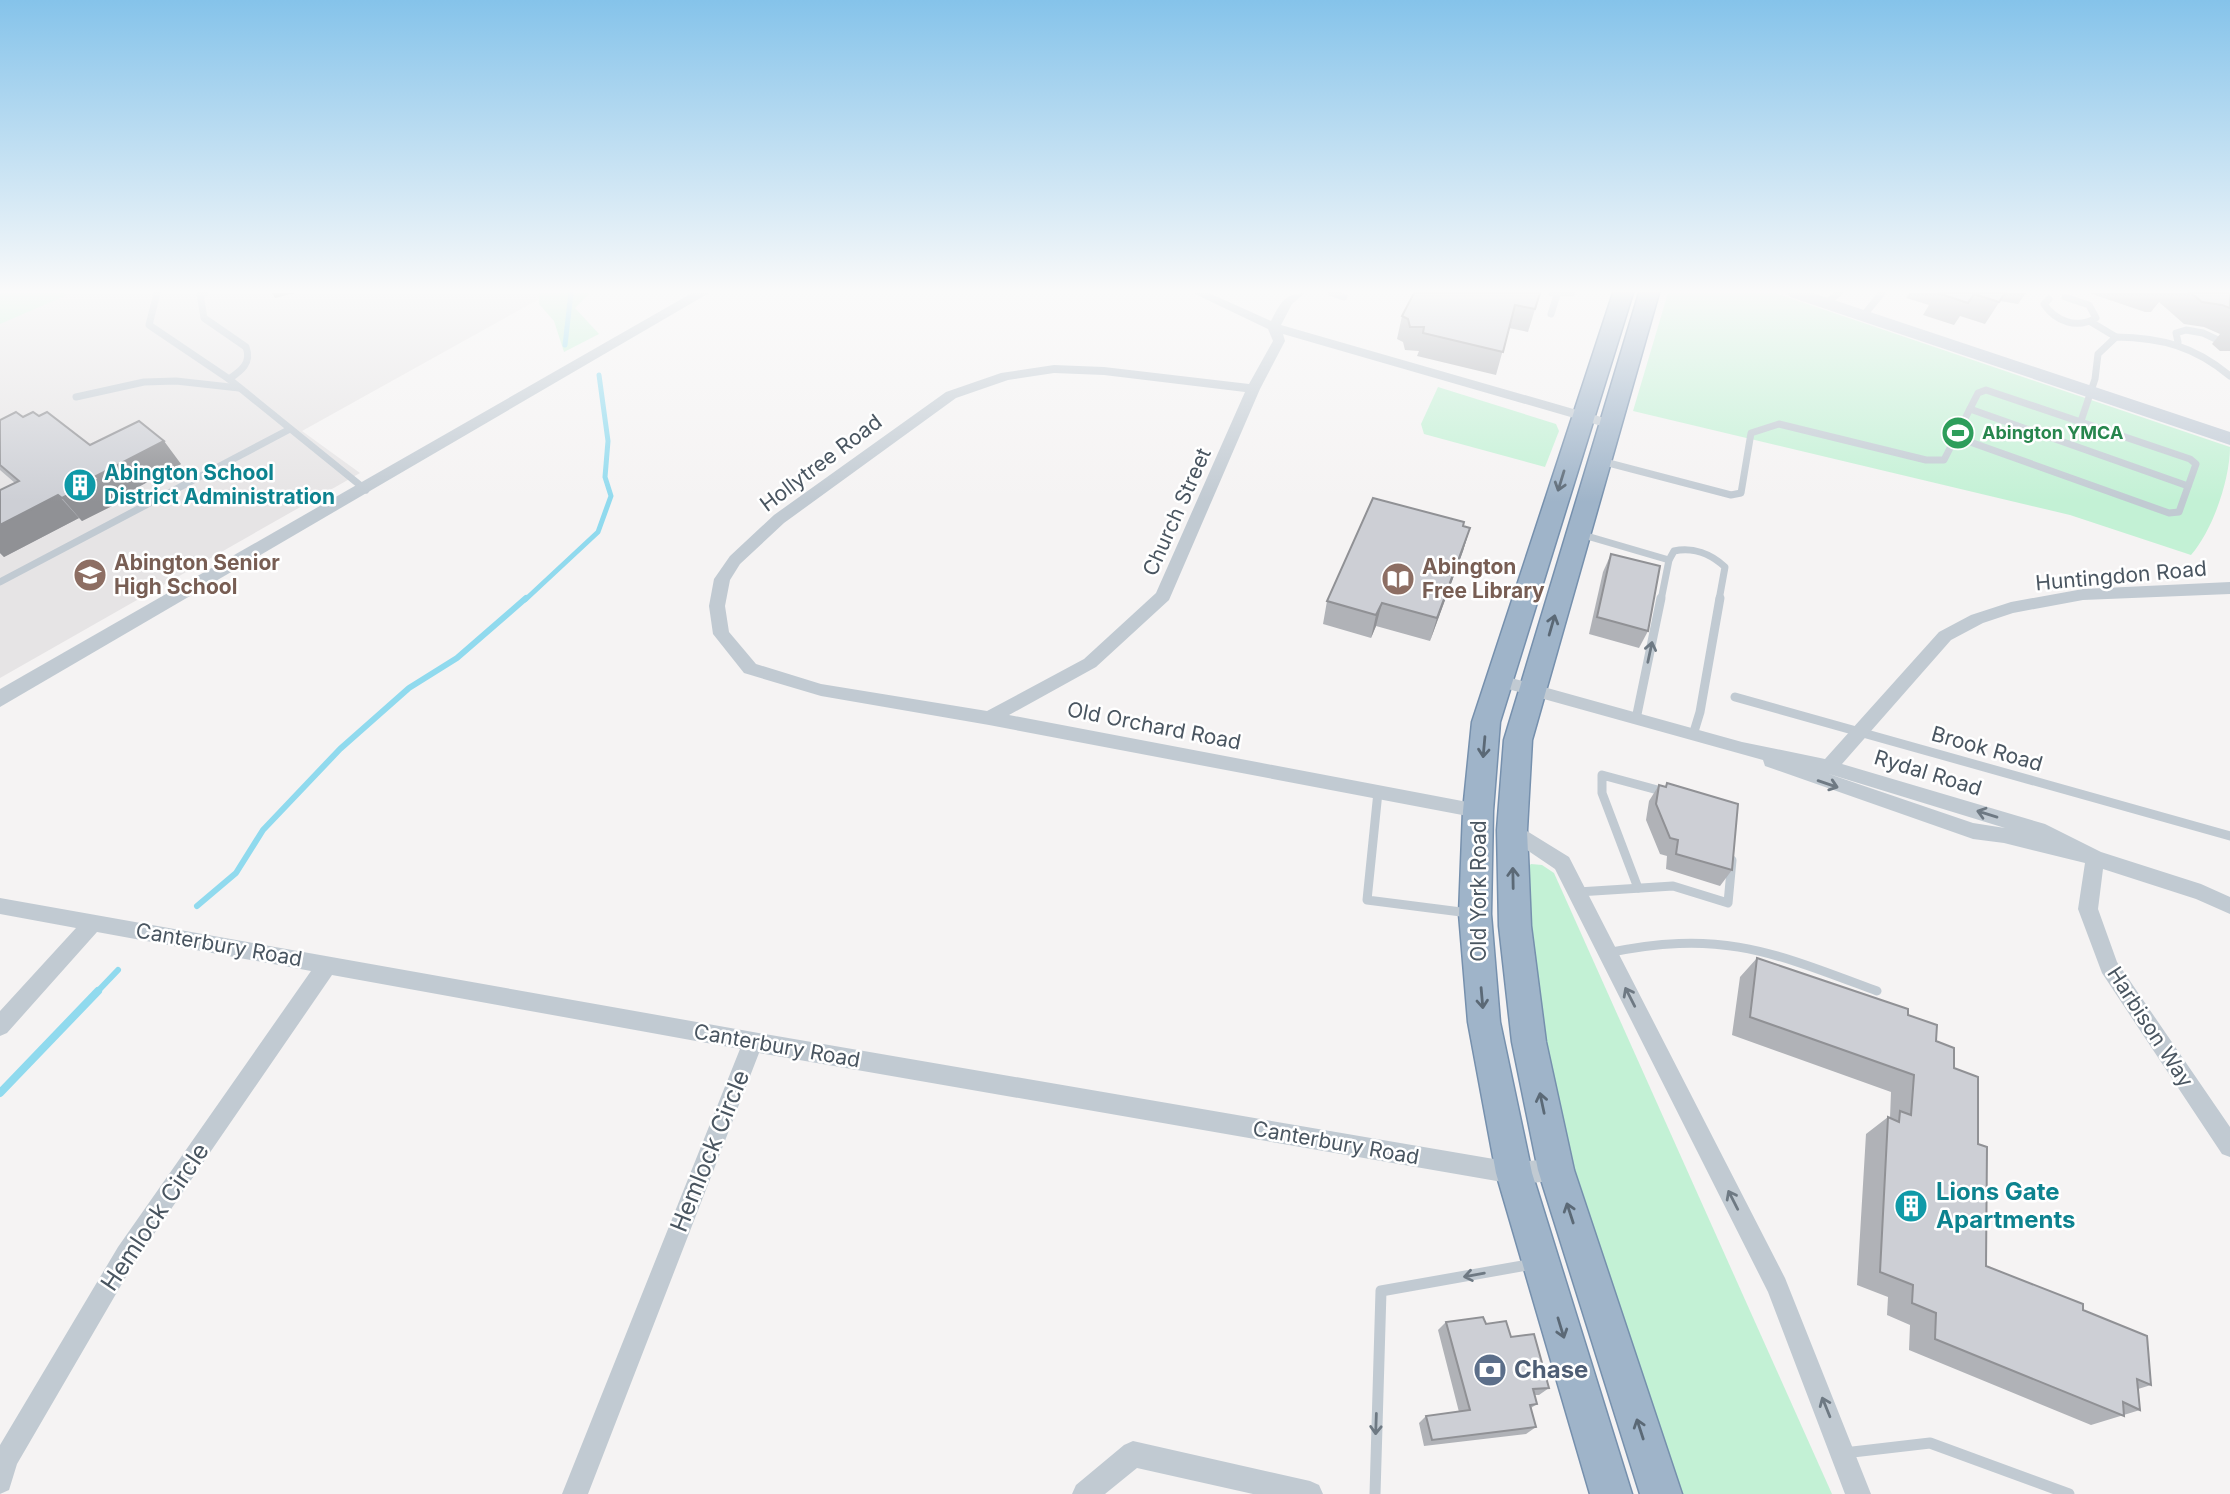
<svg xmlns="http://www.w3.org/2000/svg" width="2230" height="1494" font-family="Inter,sans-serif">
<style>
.education{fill:#e6e4e5}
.green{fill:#c3f1d5}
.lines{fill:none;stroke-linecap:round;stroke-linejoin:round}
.stream-far2{stroke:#90daee;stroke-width:5}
.stream-far1{stroke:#90daee;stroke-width:6}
.stream{stroke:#90daee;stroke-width:8}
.trunk-casing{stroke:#7690ad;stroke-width:3}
.service-far2{stroke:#c1cad2;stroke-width:7}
.service-far1{stroke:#c1cad2;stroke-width:9}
.service{stroke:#c1cad2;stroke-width:11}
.minor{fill:#c1cad2;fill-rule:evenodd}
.tertiary{fill:#c1cad2;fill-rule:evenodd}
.secondary{fill:#c1cbd6;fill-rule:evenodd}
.trunk{fill:#9fb4c9;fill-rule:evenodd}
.wall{fill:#b0b2b7}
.shaded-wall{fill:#909195}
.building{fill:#cdcfd5;stroke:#909195;stroke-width:2}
.oneway{stroke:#5b6976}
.oneway2{stroke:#6e7983}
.labels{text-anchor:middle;stroke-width:5;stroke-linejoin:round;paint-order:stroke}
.far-leisure-label{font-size:18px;font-weight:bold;fill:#27864d;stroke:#fff;text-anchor:start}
.street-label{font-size:21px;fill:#4a5661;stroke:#fff}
.culture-label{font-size:21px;font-weight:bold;fill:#0d838f;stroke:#fff;text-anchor:start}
.education-label{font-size:21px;font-weight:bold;fill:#785e54;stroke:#fff;text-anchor:start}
.near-street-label{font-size:24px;fill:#4a5661;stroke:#fff}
.near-culture-label{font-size:24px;font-weight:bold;fill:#0d838f;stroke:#fff;text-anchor:start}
.near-service-label{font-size:24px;font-weight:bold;fill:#4e5e75;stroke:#fff;text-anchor:start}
</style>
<rect width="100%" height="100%" fill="#f5f3f3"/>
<path class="education" d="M0,293H550L302,431L360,473L0,678Z"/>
<g class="green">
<path d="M0,293H64L67,295L0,324Z"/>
<path d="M539,293H590L575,308L599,334L564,352L554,321L539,304Z"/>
<path d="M1668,293H1775L2230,447C2230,479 2213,530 2191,555L2070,515L1633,411Z"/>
<path d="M1438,387L1556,424L1559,431L1545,467L1424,434L1421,424Z"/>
<path d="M1531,864L1542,865L1554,873L1832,1494H1682L1574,1181L1545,1060L1523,872Z"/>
</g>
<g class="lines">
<g class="stream-far2">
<path d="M565,345L571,293"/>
<path d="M525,600L598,532L611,496L605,477L608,441L599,375"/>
</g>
<g class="stream-far1">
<path d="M197,906L236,873L263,830L340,749L409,688L457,658L526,598"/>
<path d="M97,992L118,970"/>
</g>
<path class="stream" d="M0,1093L98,991"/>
<defs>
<g id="trunk">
<path d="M1613,293H1633L1500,722L1493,811L1491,914L1500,1022L1532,1173L1632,1494H1590L1496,1173L1468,1022L1459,914L1463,811L1472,722Z"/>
<path d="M1639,293H1659L1532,740L1527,830L1531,926L1546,1042L1574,1170L1682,1494H1640L1538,1170L1512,1042L1499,926L1497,830L1504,740Z"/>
</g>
</defs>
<use href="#trunk" class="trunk-casing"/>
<g class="service-far2">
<path d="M157,293L149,325L229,379L366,490"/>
<path d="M205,293L200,294L204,318L246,347C252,363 241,371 229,379"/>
<path d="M1332,293L1344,297"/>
<path d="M1552,293H1571"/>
<path d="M2049,299L2044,304C2056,322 2077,329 2096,318L2089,305L2065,297"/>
<path d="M1826,303L1839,293"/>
<path d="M1551,314L1557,295"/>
<path d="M1863,316L1882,293"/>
<path d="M2091,322L2116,337"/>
<path d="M2178,342L2176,333L2186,330L2203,333L2220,341"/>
<path d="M76,397L144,382L176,381L239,388"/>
<path d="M1970,409L2188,486"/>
<path d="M2081,421L2095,379L2098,354L2116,337C2162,338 2194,346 2230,376"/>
<path d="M1601,461L1731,495L1741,493L1751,433L1779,424L1926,460H1944L1978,393L1986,390L2190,459L2196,464L2179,512L2169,513L1956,437"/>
<path d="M1580,534L1669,560"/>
<path d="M0,582L290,429"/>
<path d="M1661,600L1669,560L1674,551C1693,547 1711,554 1725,567L1719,600"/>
</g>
<g class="service-far1">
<path d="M1735,697L2230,836"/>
<path d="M1636,719L1661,598"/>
<path d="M1693,735L1700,712L1720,598"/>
<path d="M1378,792L1367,900L1469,913"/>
<path d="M1638,888L1602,793V775L1665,792"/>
<path d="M1578,892L1673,886L1728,903L1732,860"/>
<path d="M1607,953C1722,929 1772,952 1877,991"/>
</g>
<g class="service">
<path d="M1844,1453L1930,1443L2069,1494"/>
<path d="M1375,1494L1381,1291L1533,1264"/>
</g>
<g class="minor">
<path d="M1193,293H1209L1271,321C1280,304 1284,293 1305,293L1292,304L1281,325L1615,421L1617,424L1610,428L1605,427L1283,334L1285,341L1260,389L1169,600L1096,667L1009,715L1478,804L1484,806L1487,811L1484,816L1478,818L989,725L821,696L744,673L713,634L709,606L714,579L730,556L774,515L946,392L1001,373L1054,365L1104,367L1249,384L1273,341L1268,329ZM1054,373L1104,375L1245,392L1156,593L1084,659L987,711L821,684L756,664L729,632L725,606L730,580L740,564L784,523L956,398L1008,380Z"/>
<path d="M2230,582V594L2083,600L2013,613L1983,623L1951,640L1842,764L2045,824L2101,852L2201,884L2230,897V914L2196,899L2103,869L2098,909L2117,962L2230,1127V1157L2222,1154L2102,973L2078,909L2085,863L2004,843L1973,839L1765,766L1763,760L1497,686L1489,680L1497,674L1742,742L1825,759L1939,632L1971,615L2011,602L2083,589ZM1826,773L1829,774L2005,828L1973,823Z"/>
<path d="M1512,822L1569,857L1785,1278L1871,1494H1845L1768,1292L1555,869L1505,835L1503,830L1505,825Z"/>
<path d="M0,898L753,1032L1488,1158L1514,1162L1556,1159L1564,1162L1567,1170L1564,1178L1556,1181L1514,1184L759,1053L588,1494H562L740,1049L332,975L134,1263L17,1464L9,1490L0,1494V1445L118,1247L311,971L97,932L7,1033L0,1036V1011L76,928L0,914Z"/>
<path d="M1133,1441L1310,1481L1319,1485L1323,1494H1253L1137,1468L1105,1494H1072L1076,1485L1124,1445Z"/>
</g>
<path class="tertiary" d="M692,293H709L0,707V689Z"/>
<path class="secondary" d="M1787,293H1813L2230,432V445L1790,297Z"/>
<use href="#trunk" class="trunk"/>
</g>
<g class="wall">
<path d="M1540,293L1528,332L1509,328L1496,375L1417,356L1419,351L1405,350L1403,342L1397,339L1402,316Z"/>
<path d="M1909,293H2026L2018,304L2000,301L1985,324L1960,316L1954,325L1923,315L1929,305L1906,298Z"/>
<path d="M2089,293H2230V351H2220L2212,344L2220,334L2204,327L2184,324L2159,302L2151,312H2145Z"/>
<path d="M39,416L90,445L181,464L116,499L118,503L82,521L79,518L4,557L0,553V490L15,483L0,470V420L23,417Z"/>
<path d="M1463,526L1470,528L1463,551L1430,641L1376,626L1371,638L1323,624L1327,601Z"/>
<path d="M1611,554L1648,631L1639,648L1589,634L1603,572Z"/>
<path d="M1667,783L1732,870L1720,886L1666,869L1667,856L1660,854L1646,820L1649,801L1659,785L1665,787Z"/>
<path d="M1757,958L1908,1015L1936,1041L1954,1068L1978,1144L1986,1266L2083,1310L2151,1385L2138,1389L2140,1410L2091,1425L1909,1350L1910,1325L1887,1315L1888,1297L1857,1285L1866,1134L1888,1117L1890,1118L1891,1092L1732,1035L1740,977Z"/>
<path d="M1446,1322L1486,1324L1511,1337L1549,1388L1539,1395H1535L1537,1404L1531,1408L1536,1427L1526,1434L1424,1446L1419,1423L1426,1416L1459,1412L1438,1330Z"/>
</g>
<g class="shaded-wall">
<path d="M272,293H294L275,298Z"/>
<path d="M164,441L181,464L116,499L118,503L82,521L62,498L96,476Z"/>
<path d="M58,495L79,518L4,557L0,553V525Z"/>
<path d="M1470,528L1463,551L1430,641L1437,618Z"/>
<path d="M1382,603L1376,626L1371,638L1376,615Z"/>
</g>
<g class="building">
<path d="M1414,293H1540L1535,309L1515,305L1503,352L1423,333L1424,327H1410L1408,319L1402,316Z"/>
<path d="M1938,293H2005L1999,302L1974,294L1968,303Z"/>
<path d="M2191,293H2230V308L2222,305L2202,302Z"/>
<path d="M16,412L23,417L33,412L39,416L47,412L90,445L139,421L164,441L96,476L99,479L62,498L58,495L0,525V490L19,481L0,465V420Z"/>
<path d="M1373,498L1464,522L1463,526L1470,528L1437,618L1382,603L1376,615L1327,601Z"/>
<path d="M1611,554L1660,566L1648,631L1597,617Z"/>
<path d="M1667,783L1738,804L1732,870L1676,854L1678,840L1670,838L1656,804L1659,785L1666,787Z"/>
<path d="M1757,958L1908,1009V1015L1937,1025L1936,1041L1954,1048V1068L1978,1077V1144L1987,1147L1986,1266L2083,1304V1310L2147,1336L2151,1385L2137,1379L2140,1410L2123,1402L2124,1416L1935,1339L1936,1313L1912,1303L1913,1285L1880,1272L1888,1117L1899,1122L1900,1111L1911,1115L1914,1075L1750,1017Z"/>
<path d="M1483,1317L1486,1324L1506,1321L1511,1337L1534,1334L1549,1388L1533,1389L1537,1404L1530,1405L1536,1427L1432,1440L1426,1416L1470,1410L1446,1322Z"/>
</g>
<defs><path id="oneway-shaft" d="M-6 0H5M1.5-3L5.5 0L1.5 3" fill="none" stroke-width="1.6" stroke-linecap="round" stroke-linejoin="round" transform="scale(1.75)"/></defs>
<g class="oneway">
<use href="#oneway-shaft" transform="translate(1561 481) rotate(107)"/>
<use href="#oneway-shaft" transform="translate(1552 625) rotate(-74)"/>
<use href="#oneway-shaft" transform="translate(1484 747) rotate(95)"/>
<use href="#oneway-shaft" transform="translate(1513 878) rotate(-91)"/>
<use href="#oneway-shaft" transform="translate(1482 998) rotate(85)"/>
<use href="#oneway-shaft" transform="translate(1542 1103) rotate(-102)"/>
<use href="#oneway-shaft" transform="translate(1570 1213) rotate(-108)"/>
<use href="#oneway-shaft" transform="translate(1561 1328) rotate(73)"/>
<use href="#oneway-shaft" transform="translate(1640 1429) rotate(-108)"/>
</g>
<g class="oneway2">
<use href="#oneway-shaft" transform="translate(1650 652) rotate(-78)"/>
<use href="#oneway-shaft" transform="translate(1828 784) rotate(19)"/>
<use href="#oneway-shaft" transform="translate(1987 814) rotate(-163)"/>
<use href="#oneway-shaft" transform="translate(1630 997) rotate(-117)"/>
<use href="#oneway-shaft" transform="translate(1733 1200) rotate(-117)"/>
<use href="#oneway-shaft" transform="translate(1474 1275) rotate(170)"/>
<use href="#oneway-shaft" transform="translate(1826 1407) rotate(-112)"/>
<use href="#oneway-shaft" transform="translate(1376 1424) rotate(92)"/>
</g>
<linearGradient id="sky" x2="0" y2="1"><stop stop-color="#85c3ea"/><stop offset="0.58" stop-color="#fafafa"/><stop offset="1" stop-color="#fafafa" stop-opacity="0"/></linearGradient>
<rect width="2230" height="502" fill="url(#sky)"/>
<defs>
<symbol id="stadium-disc" viewBox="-11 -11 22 22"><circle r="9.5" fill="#2e9e5b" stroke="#fff"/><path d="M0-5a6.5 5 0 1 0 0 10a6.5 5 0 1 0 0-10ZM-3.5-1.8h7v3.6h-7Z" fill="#fff"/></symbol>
<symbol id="building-disc" viewBox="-11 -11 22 22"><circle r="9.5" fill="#0f9aa8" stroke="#fff"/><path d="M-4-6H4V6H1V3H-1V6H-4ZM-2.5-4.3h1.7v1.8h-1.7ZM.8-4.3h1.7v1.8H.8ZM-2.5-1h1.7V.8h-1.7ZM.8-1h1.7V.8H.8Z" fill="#fff"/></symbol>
<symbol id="school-disc" viewBox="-11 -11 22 22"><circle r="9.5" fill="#8d6e63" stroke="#fff"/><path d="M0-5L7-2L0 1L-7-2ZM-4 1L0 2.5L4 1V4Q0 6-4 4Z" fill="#fff"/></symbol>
<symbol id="library-disc" viewBox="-11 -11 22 22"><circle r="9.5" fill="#8d6e63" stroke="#fff"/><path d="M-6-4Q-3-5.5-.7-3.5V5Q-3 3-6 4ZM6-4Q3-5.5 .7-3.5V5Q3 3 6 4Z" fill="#fff"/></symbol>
<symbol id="bank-disc" viewBox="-11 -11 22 22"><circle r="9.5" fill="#5c6f8a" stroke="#fff"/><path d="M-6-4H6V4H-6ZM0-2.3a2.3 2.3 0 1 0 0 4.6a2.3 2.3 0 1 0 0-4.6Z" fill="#fff"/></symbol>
</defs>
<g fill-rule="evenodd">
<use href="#stadium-disc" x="1939" y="414" width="38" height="38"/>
<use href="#building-disc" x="61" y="466" width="38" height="38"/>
<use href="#school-disc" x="71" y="556" width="38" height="38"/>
<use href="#library-disc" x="1379" y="560" width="38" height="38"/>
<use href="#building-disc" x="1892" y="1187" width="38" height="38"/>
<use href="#bank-disc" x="1471" y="1351" width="38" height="38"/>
</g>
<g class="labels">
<g class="far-leisure-label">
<text x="1982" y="439">Abington YMCA</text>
</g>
<g class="street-label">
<text transform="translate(821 463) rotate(-37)" y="7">Hollytree Road</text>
<text transform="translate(1177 512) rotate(-66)" y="7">Church Street</text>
<text transform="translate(2121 576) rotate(-5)" y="7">Huntingdon Road</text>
<text transform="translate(1154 726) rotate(11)" y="7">Old Orchard Road</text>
<text transform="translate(1987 749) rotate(16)" y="7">Brook Road</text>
<text transform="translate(1928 773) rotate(17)" y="7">Rydal Road</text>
<text transform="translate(1479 891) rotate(-90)" y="7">Old York Road</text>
<text transform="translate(219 945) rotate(10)" y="7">Canterbury Road</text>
<text transform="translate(2150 1027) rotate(57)" y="7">Harbison Way</text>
<text transform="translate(777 1046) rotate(10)" y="7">Canterbury Road</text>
<text transform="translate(1336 1143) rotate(10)" y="7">Canterbury Road</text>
</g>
<g class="culture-label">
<text x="104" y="480">Abington School<tspan x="104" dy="24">District Administration</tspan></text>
</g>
<g class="education-label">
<text x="114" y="570">Abington Senior<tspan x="114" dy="24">High School</tspan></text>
<text x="1422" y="574">Abington<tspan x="1422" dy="24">Free Library</tspan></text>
</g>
<g class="near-street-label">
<text transform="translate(710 1151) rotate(-68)" y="8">Hemlock Circle</text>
<text transform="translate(155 1217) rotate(-56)" y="8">Hemlock Circle</text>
</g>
<g class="near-culture-label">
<text x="1936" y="1200">Lions Gate<tspan x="1936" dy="28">Apartments</tspan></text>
</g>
<g class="near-service-label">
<text x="1514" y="1378">Chase</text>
</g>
</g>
</svg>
